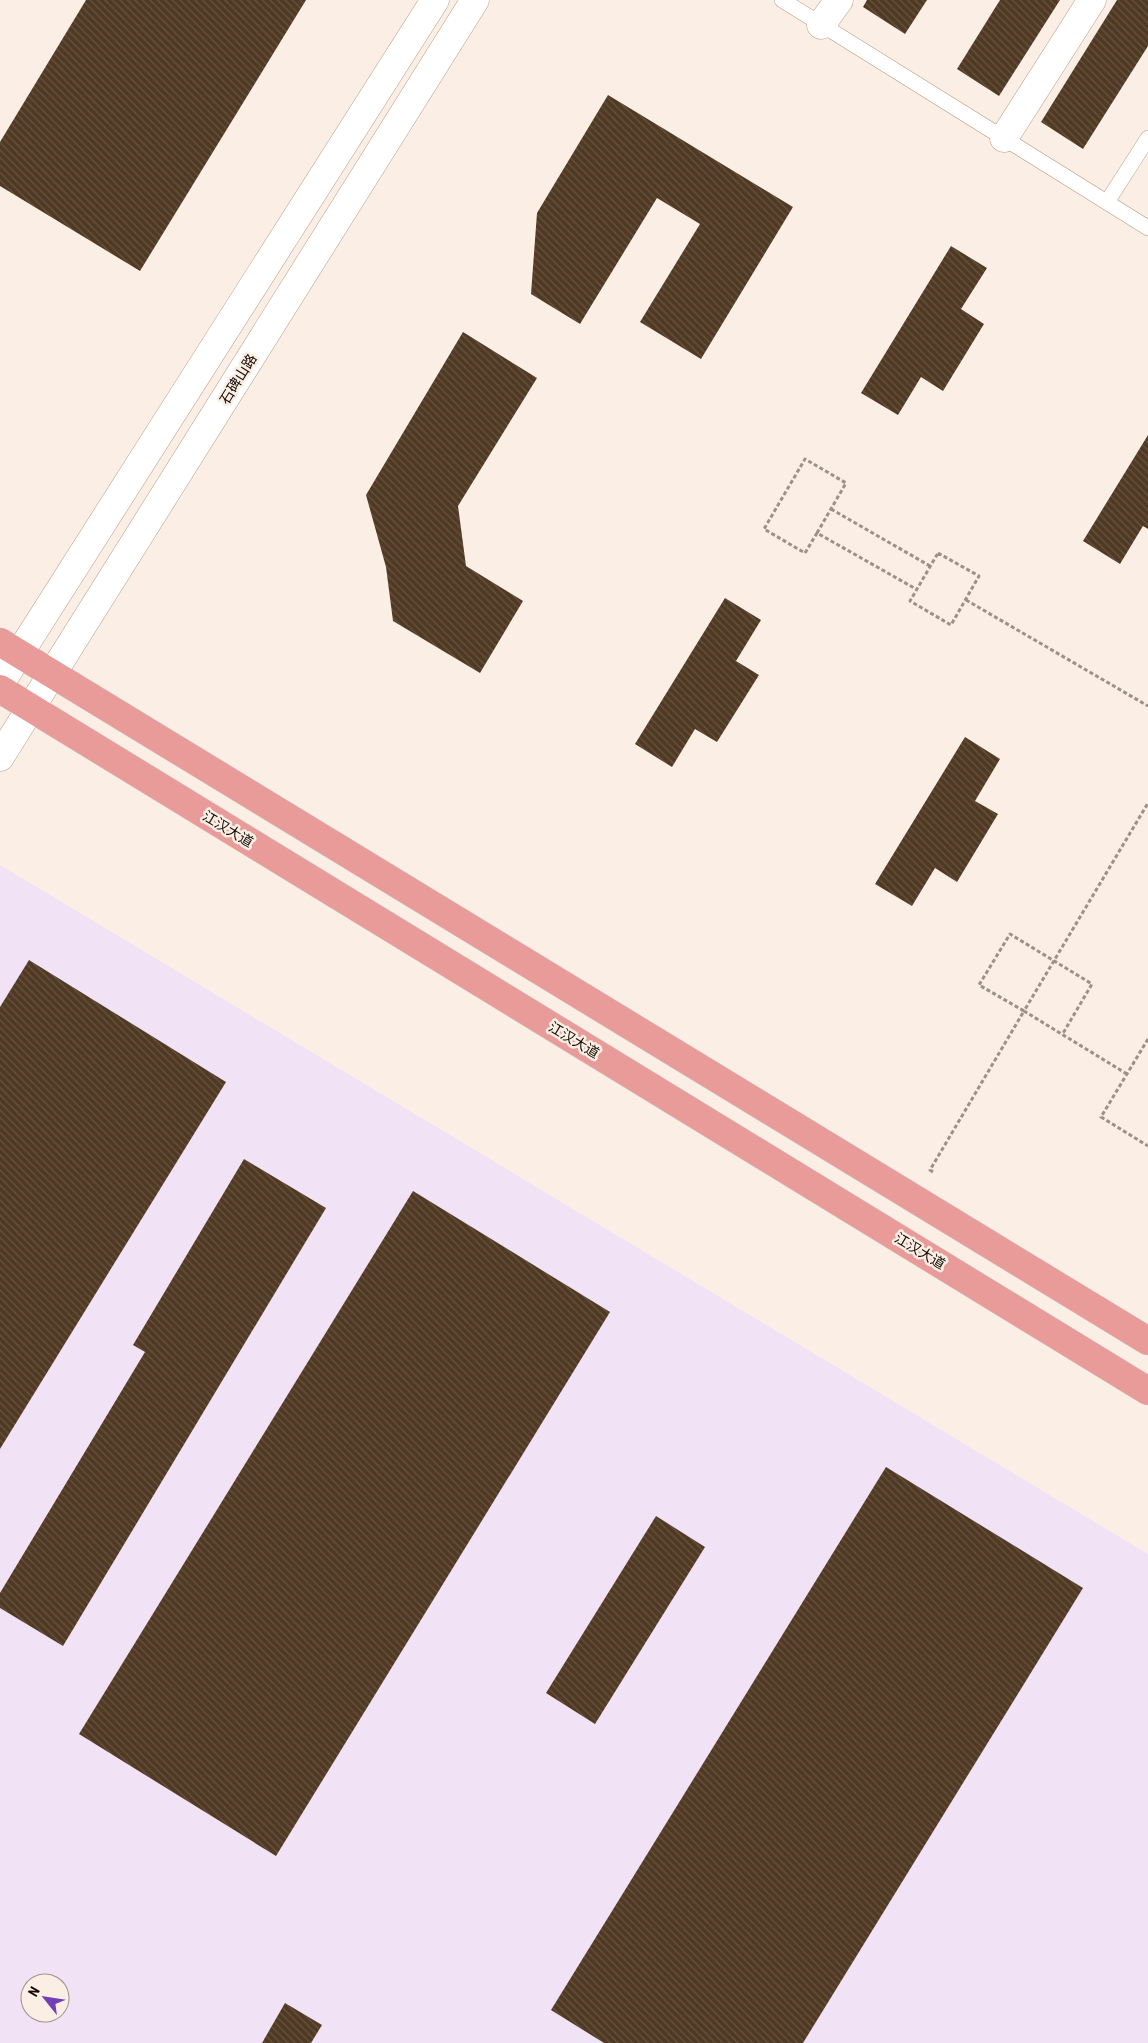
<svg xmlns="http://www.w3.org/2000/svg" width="1148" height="2043" font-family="'Roboto Condensed','Noto Sans SC',sans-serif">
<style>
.industrial{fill:#f1e2f5;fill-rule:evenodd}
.building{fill:url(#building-back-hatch)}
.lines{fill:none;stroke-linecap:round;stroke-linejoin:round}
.service-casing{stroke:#b99e85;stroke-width:16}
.minor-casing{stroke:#b99e85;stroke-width:29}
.tertiary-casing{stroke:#b99e85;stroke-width:29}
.primary-casing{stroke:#d4d3d2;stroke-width:29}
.path{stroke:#9c9189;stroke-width:3;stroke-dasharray:4 2.5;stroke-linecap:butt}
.service{stroke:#fff;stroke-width:15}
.minor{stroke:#fff;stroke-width:28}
.tertiary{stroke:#fff;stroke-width:28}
.primary{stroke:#e89b98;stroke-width:28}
.labels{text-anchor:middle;stroke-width:5;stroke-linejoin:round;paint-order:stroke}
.street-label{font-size:14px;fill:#120903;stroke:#fbefe5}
</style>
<defs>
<pattern id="building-back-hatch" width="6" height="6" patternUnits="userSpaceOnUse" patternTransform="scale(1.25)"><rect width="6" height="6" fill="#513a24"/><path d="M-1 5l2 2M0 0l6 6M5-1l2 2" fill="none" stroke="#665341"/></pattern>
</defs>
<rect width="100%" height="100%" fill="#fbefe5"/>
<path class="industrial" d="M0,865L1148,1554V2043H0ZM30,1983H60V2013H30Z"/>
<g class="building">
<path d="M86,0H306L140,271L0,186V142Z"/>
<path d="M867,0H927L905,34L863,7Z"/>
<path d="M1000,0H1060L999,96L957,69Z"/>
<path d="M1117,0H1148V46L1083,149L1041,122Z"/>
<path d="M608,95L793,207L701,359L640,322L700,224L657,198L580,324L531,294L537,213Z"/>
<path d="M951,246L987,268L961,309L984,324L943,391L921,377L898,415L861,393Z"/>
<path d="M463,332L537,378L458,506L466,566L523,601L480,673L393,621L386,567L366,495Z"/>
<path d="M1148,435V529L1143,526L1120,564L1083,541Z"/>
<path d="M725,598L761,620L736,661L759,675L717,742L695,729L672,767L635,744Z"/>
<path d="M965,737L1000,759L975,801L998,814L957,882L935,868L912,906L875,884Z"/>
<path d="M29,960L226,1082L0,1449V1007Z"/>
<path d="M244,1159L326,1208L63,1646L0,1608V1593L145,1352L133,1345Z"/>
<path d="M413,1191L610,1312L276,1856L79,1734Z"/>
<path d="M886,1467L1083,1588L803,2043H604L551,2010Z"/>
<path d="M656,1516L705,1547L595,1724L546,1693Z"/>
<path d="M285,2003L322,2025L311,2043H262Z"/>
</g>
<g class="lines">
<defs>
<g id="service">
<path d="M782,0L1148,228"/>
<path d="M1107,202L1148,138"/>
</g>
<g id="minor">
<path d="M821,25L839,0"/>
<path d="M1004,138L1092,0"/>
</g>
<g id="tertiary">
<path d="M0,684L435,0"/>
<path d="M0,757L475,0"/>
</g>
<g id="primary">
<path d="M0,642L1148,1341"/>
<path d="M0,689L1148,1391"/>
</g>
</defs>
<use href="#service" class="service-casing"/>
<use href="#minor" class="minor-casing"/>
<use href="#tertiary" class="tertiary-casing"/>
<use href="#primary" class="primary-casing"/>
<g class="path">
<path d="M831,509L930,566"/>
<path d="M817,533L846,483L805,459L764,529L805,553L817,533L916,589"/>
<path d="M938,553L979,576L951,625L910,601Z"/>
<path d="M966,600L1148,706"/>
<path d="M1148,1039L1101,1117L1148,1146"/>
<path d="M1127,1074L1024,1011L1148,803"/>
<path d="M933,1172L930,1170L1024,1011L979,985L1010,934L1092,984L1062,1035"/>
</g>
<use href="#service" class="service"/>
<use href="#minor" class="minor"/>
<use href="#tertiary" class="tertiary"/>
<use href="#primary" class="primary"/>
</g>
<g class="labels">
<g class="street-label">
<text transform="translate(238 379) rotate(-58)" y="5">石碑山路</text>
<text transform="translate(228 829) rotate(31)" y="5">江汉大道</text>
<text transform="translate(574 1040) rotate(31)" y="5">江汉大道</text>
<text transform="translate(920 1251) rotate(31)" y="5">江汉大道</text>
</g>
</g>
<g transform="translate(45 1998) rotate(300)"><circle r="24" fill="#fbefe5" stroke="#9e938b"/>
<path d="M0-4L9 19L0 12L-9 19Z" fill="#733fb6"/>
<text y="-8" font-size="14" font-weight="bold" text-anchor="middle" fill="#120903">N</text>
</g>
</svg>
